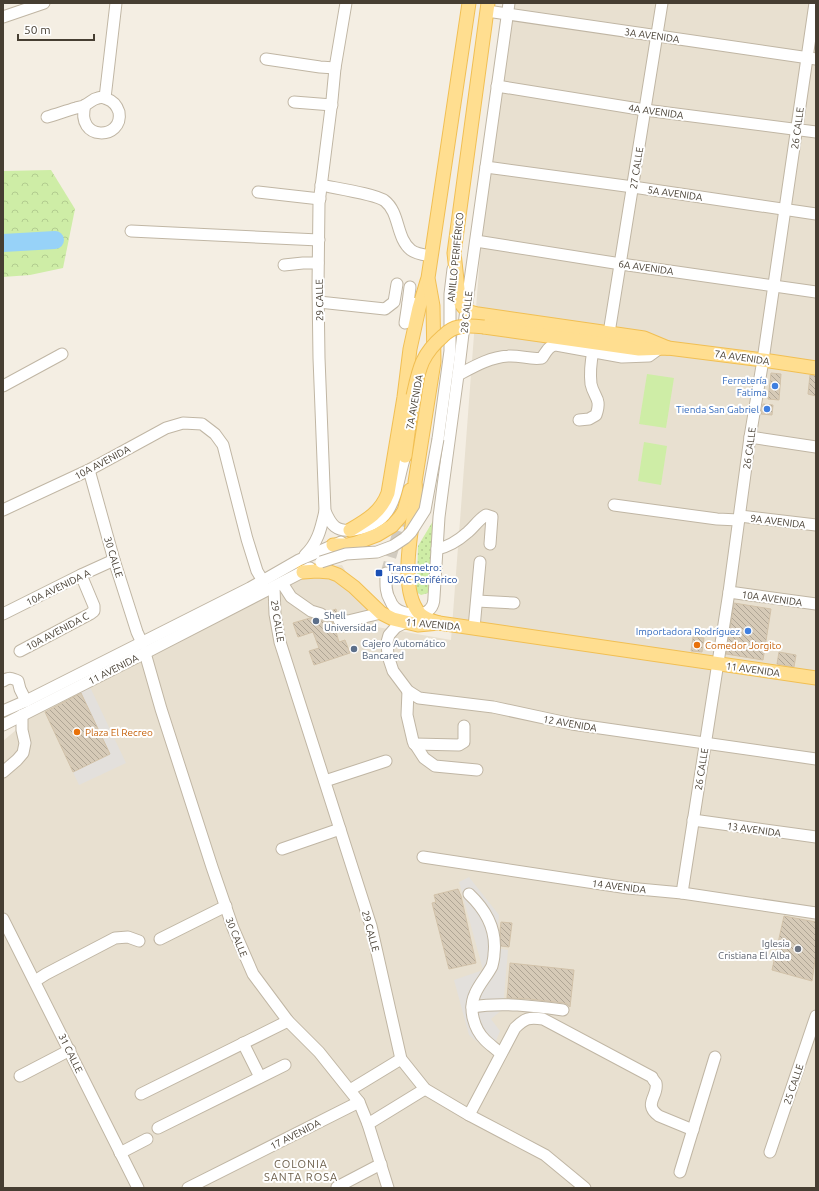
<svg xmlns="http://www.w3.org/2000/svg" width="819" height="1191" font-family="Ubuntu,sans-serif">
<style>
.residential{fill:#e8e0d0}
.grass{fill:url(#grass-dots)}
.forest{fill:url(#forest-crowns)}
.pitch{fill:#ceeda6}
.parking{fill:#e3e0dc}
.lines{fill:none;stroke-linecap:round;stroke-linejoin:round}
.river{stroke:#97d2f8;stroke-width:18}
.building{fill:url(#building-back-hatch);stroke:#d2c2a9}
.minor-tunnel{stroke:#d1cbc0;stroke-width:11;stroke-dasharray:11 5.5;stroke-linecap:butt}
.minor-casing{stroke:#c0b6a4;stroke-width:13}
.major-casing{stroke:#f1bf53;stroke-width:15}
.minor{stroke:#fff;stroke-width:11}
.major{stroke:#ffde90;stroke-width:13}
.minor-bridge-casing{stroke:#c0b6a4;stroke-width:13;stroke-linecap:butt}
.major-bridge-casing{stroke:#f1bf53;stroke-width:15;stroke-linecap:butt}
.minor-bridge{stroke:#fff;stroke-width:11}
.major-bridge{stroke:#ffde90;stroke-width:13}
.shop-dot{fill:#3f7fe0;stroke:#fff;stroke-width:1.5}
.transit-dot{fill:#1a4fb4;stroke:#fff;stroke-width:1.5}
.service-dot{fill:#5c6f8a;stroke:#fff;stroke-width:1.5}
.food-dot{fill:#e8710a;stroke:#fff;stroke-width:1.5}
.worship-dot{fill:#6b7280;stroke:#fff;stroke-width:1.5}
.labels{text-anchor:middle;stroke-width:4;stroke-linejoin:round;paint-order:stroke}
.street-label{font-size:10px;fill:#463e32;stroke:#fff}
.shop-label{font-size:10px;fill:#366cbe;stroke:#fff;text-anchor:end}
.transit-label{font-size:10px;fill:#164399;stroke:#fff;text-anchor:start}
.service-label{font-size:10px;fill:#4e5e75;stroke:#fff;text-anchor:start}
.food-label{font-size:10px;fill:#c56008;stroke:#fff;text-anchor:start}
.worship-label{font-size:10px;fill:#5b616d;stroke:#fff;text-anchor:end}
.neighbourhood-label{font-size:11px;letter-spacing:1px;fill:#6a5c48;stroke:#fff}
</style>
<defs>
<pattern id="grass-dots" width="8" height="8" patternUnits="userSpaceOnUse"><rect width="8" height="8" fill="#ceeda6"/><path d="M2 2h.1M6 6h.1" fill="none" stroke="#b2cc8f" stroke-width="1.8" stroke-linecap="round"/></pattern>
<pattern id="forest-crowns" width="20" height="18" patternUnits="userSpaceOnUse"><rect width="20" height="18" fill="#ceeda6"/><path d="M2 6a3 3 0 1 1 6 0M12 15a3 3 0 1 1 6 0" fill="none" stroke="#b2cc8f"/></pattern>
<pattern id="building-back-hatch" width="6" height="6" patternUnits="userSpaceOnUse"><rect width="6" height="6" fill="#d6cab7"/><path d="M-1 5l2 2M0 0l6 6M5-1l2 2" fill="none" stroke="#afa595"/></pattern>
</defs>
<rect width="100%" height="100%" fill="#f4eee3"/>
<path class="residential" d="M511,3H816V1188H3V741L35,714L319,567L342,565L377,627L451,640L480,255Z"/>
<path class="grass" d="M436,507L432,576L428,593L421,595L415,591L417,580L418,546L433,521Z"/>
<path class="forest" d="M51,170L75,209L63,268L30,275L3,277V171Z"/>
<g class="pitch">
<path d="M647,374L674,378L666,428L639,424Z"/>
<path d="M644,442L667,446L661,485L638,481Z"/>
</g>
<g class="parking">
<path d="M90,687L126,763L79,785L73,772L109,754L80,692Z"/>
<path d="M469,877L499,915L496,948L508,950L503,1009L491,1019L500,1031L491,1053L469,1035L454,980L483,970L459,882Z"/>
</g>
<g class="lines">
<path class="river" d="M3,243L55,240"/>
</g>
<g class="building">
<path d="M771,373L781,374L779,400L768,399Z"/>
<path d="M810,375L816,376V396L808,394Z"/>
<path d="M763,404L773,405L772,415L761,414Z"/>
<path d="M734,603L771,609L763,660L726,654Z"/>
<path d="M336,609L337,613L333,616L332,622L334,625L339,642L345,640L350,653L314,665L309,651L319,648L313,632L298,637L293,623L310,618L319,621H323L328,616V612Z"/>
<path d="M693,637L704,638L702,652L691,651Z"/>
<path d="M779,652L796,655L794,667L777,664Z"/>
<path d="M81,693L110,754L73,772L45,712Z"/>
<path d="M458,889L461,896L476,963L449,969L432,903L436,902L434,895Z"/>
<path d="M784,916L816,922V953L812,981L772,970Z"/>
<path d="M501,922L512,923L509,947L501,946L500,931Z"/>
<path d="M510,963L574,970L570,1007L567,1004L564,1003L529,999L507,998Z"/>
</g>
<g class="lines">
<g class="minor-tunnel">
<path d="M386,573L403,516"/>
<path d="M321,614L339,620"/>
</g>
<defs>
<g id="minor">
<path d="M346,3L335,68L332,100L319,203L318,287L319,358L325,511C331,525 336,532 353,530C398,523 394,491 405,456"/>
<path d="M487,11L816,59"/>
<path d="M3,17L44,3"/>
<path d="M266,59L320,67L335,68"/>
<path d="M497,86L645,110L816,132"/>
<path d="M105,98L116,3"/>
<path d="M294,102L332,105"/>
<path d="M47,117C57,114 66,111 76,108C79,107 83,107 85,105C90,103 92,99 98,98C101,97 104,97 107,99C113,101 117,106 119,112C124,140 75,142 85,105"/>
<path d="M486,167L633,187L816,214"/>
<path d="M321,185C334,188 376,194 385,201C400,213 396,238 411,250C416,254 425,255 431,256"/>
<path d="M258,192L320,199"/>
<path d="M131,231L319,240"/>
<path d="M476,241L621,264L816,292"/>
<path d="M284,265L303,263H318"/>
<path d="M410,287L408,303L420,304"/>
<path d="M319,302L385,309L394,302L397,284"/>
<path d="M405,323L408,303"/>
<path d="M609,333L662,3"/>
<path d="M458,375C473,367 490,357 508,356C520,355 530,360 542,358C546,352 549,345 556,345L622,357L649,356L660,348"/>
<path d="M3,386L62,354"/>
<path d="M579,420L589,419L596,415C602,398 594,398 591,384C590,375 591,361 593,351"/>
<path d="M750,437L816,447"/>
<path d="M438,439L450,351V294L453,269"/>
<path d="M89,470L114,560L137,632L142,643"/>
<path d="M614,505L717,519L739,520"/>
<path d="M3,510L89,470L166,428L183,423L202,424L215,434L223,445L247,539L257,571L263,581"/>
<path d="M740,516L816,525"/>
<path d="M437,549C448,547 459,540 468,532C474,527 478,520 486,515L492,517L490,544"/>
<path d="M305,555C318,543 321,528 325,511"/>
<path d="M386,573C386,583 385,592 390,600C391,603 393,606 395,608C403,615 423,617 430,609C433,606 434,601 434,597L439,517L443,486L458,375L466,309L509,3"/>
<path d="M282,583L291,597L311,611L321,614"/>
<path d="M274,587L275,614L280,642L371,926L401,1059L425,1089L469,1115L545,1155L585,1188"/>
<path d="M729,592L816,604"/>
<path d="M477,601L514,603"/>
<path d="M3,614L81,575L114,560"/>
<path d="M339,620L348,621L381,613"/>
<path d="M404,623L396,627L389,635L387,642L388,656L393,671L408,691L419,698L493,707L572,724L816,759"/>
<path d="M474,628L480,562"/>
<path d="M20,651L90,614L94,611V606L81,575"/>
<path d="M145,653L161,709L212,867L233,928L253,974L288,1021L319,1052L359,1102L368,1124L388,1188"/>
<path d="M3,681C9,677 12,678 18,681L20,689L26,701"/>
<path d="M408,691L407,715L413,741L424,758L435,766L477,770"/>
<path d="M3,711L26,701L250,588L299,560L341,542"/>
<path d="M3,725L145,653L310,568"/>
<path d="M414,744L459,745L464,742V726"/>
<path d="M3,772L17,760L23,753L25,743L22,730V715"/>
<path d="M325,781L386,761"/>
<path d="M693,820L816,837"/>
<path d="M282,849L340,829"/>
<path d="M423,857L628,888L682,893L816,913"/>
<path d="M682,893L729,592L750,437L763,360L815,3"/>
<path d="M469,894C486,910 497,930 494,954C494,957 493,962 492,966C487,976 479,984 475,994C468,1009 474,1029 485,1040C490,1045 496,1049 501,1054"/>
<path d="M3,919L138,1188"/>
<path d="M160,939L226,906"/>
<path d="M35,981L46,974L115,938L128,937L139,941"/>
<path d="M472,1007C502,1002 533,1006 563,1010"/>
<path d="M243,1043L260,1077"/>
<path d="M20,1076L70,1050"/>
<path d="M350,1090L401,1059"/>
<path d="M141,1094L288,1021"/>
<path d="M469,1115L515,1028C525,1018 529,1017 543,1019L652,1077C652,1078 655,1082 656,1083C659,1096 642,1104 659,1116L693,1130"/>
<path d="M368,1124L425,1089"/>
<path d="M158,1128L285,1065"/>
<path d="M770,1152L816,1016"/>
<path d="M120,1153L147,1139"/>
<path d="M680,1172L715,1057"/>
<path d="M337,1187L381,1164"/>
<path d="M188,1188L359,1102"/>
</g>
<g id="major">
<path d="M488,3L454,253L459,298C462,309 468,312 478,314L644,338L668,348"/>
<path d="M484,327L639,349L668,348L763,360L816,368"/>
<path d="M405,456L413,396"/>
<path d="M350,530C367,520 381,512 388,493L404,397L410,349L419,308L427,281"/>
<path d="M333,545H347L356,543L377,535L392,526L400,517L404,511L410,490"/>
<path d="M303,572L317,571L330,572L338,575L354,587L381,613L393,619L418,625L439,623L816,678"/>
<path d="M439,623C433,621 425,619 420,614C401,593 409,545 413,519C414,506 417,495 415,482L434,362L433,306L428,278L469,3"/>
</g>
</defs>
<use href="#minor" class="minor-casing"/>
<use href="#major" class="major-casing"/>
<use href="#minor" class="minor"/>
<use href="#major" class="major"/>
<defs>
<path id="minor-bridge" d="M321,562L346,554L377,552L393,546L405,538L411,532L425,510L438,439"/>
<path id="major-bridge" d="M413,396C419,369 421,355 443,336C447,332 453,328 459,327C467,325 475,326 484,327"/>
</defs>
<use href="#minor-bridge" class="minor-bridge-casing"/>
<use href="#major-bridge" class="major-bridge-casing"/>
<use href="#minor-bridge" class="minor-bridge"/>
<use href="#major-bridge" class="major-bridge"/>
</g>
<g class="shop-dot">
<circle cx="775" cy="386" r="4"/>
<circle cx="767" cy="409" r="4"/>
<circle cx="748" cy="631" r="4"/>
</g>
<rect class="transit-dot" x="375" y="569" width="8" height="8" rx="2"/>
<g class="service-dot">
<circle cx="316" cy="621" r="4"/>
<circle cx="354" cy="649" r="4"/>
</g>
<g class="food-dot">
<circle cx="697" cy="645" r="4"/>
<circle cx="77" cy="732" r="4"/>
</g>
<circle class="worship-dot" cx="798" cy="949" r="4"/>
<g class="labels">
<g class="street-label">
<text transform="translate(652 35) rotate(8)" y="4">3A AVENIDA</text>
<text transform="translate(656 111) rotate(8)" y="4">4A AVENIDA</text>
<text transform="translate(797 128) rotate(-82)" y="4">26 CALLE</text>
<text transform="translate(636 168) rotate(-81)" y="4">27 CALLE</text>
<text transform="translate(675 193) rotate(8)" y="4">5A AVENIDA</text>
<text transform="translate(455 257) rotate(-84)" y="4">ANILLO PERIFÉRICO</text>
<text transform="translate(646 267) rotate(8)" y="4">6A AVENIDA</text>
<text transform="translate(319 300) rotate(-91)" y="4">29 CALLE</text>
<text transform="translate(466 312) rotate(-83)" y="4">28 CALLE</text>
<text transform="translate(742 357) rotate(8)" y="4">7A AVENIDA</text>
<text transform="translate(414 402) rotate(-80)" y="4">7A AVENIDA</text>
<text transform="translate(749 448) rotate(-82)" y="4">26 CALLE</text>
<text transform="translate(102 462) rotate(-28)" y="4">10A AVENIDA</text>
<text transform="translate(778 521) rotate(7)" y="4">9A AVENIDA</text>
<text transform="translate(114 557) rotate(73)" y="4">30 CALLE</text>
<text transform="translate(58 587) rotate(-26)" y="4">10A AVENIDA A</text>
<text transform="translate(772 598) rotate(8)" y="4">10A AVENIDA</text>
<text transform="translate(278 621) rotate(81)" y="4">29 CALLE</text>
<text transform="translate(433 624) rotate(5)" y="4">11 AVENIDA</text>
<text transform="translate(57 631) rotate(-28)" y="4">10A AVENIDA C</text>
<text transform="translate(113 669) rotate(-27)" y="4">11 AVENIDA</text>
<text transform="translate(753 669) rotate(8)" y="4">11 AVENIDA</text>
<text transform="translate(570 723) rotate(10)" y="4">12 AVENIDA</text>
<text transform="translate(701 769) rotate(-81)" y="4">26 CALLE</text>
<text transform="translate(754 829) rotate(8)" y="4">13 AVENIDA</text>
<text transform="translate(619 886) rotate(7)" y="4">14 AVENIDA</text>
<text transform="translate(371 931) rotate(75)" y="4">29 CALLE</text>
<text transform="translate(237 937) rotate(68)" y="4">30 CALLE</text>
<text transform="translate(71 1053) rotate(64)" y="4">31 CALLE</text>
<text transform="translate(793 1084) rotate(-71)" y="4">25 CALLE</text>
<text transform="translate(295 1134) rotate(-27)" y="4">17 AVENIDA</text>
</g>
<g class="shop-label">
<text x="767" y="384">Ferretería<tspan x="767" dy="12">Fatima</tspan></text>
<text x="759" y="413">Tienda San Gabriel</text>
<text x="740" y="635">Importadora Rodríguez</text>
</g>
<g class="transit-label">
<text x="387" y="571">Transmetro:<tspan x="387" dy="12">USAC Periférico</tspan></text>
</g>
<g class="service-label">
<text x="324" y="619">Shell<tspan x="324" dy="12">Universidad</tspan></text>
<text x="362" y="647">Cajero Automático<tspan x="362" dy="12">Bancared</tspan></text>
</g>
<g class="food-label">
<text x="705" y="649">Comedor Jorgito</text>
<text x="85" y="736">Plaza El Recreo</text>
</g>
<g class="worship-label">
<text x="790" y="947">Iglesia<tspan x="790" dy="12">Cristiana El Alba</tspan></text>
</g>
<g class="neighbourhood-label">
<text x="301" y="1168">COLONIA<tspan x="301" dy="13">SANTA ROSA</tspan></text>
</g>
</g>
<rect width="819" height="1191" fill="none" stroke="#463e32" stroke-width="8"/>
<path d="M18 34v6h76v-6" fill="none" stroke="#463e32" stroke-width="2"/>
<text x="24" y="34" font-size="12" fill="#463e32" stroke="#ffffff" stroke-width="3" paint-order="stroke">50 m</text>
</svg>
